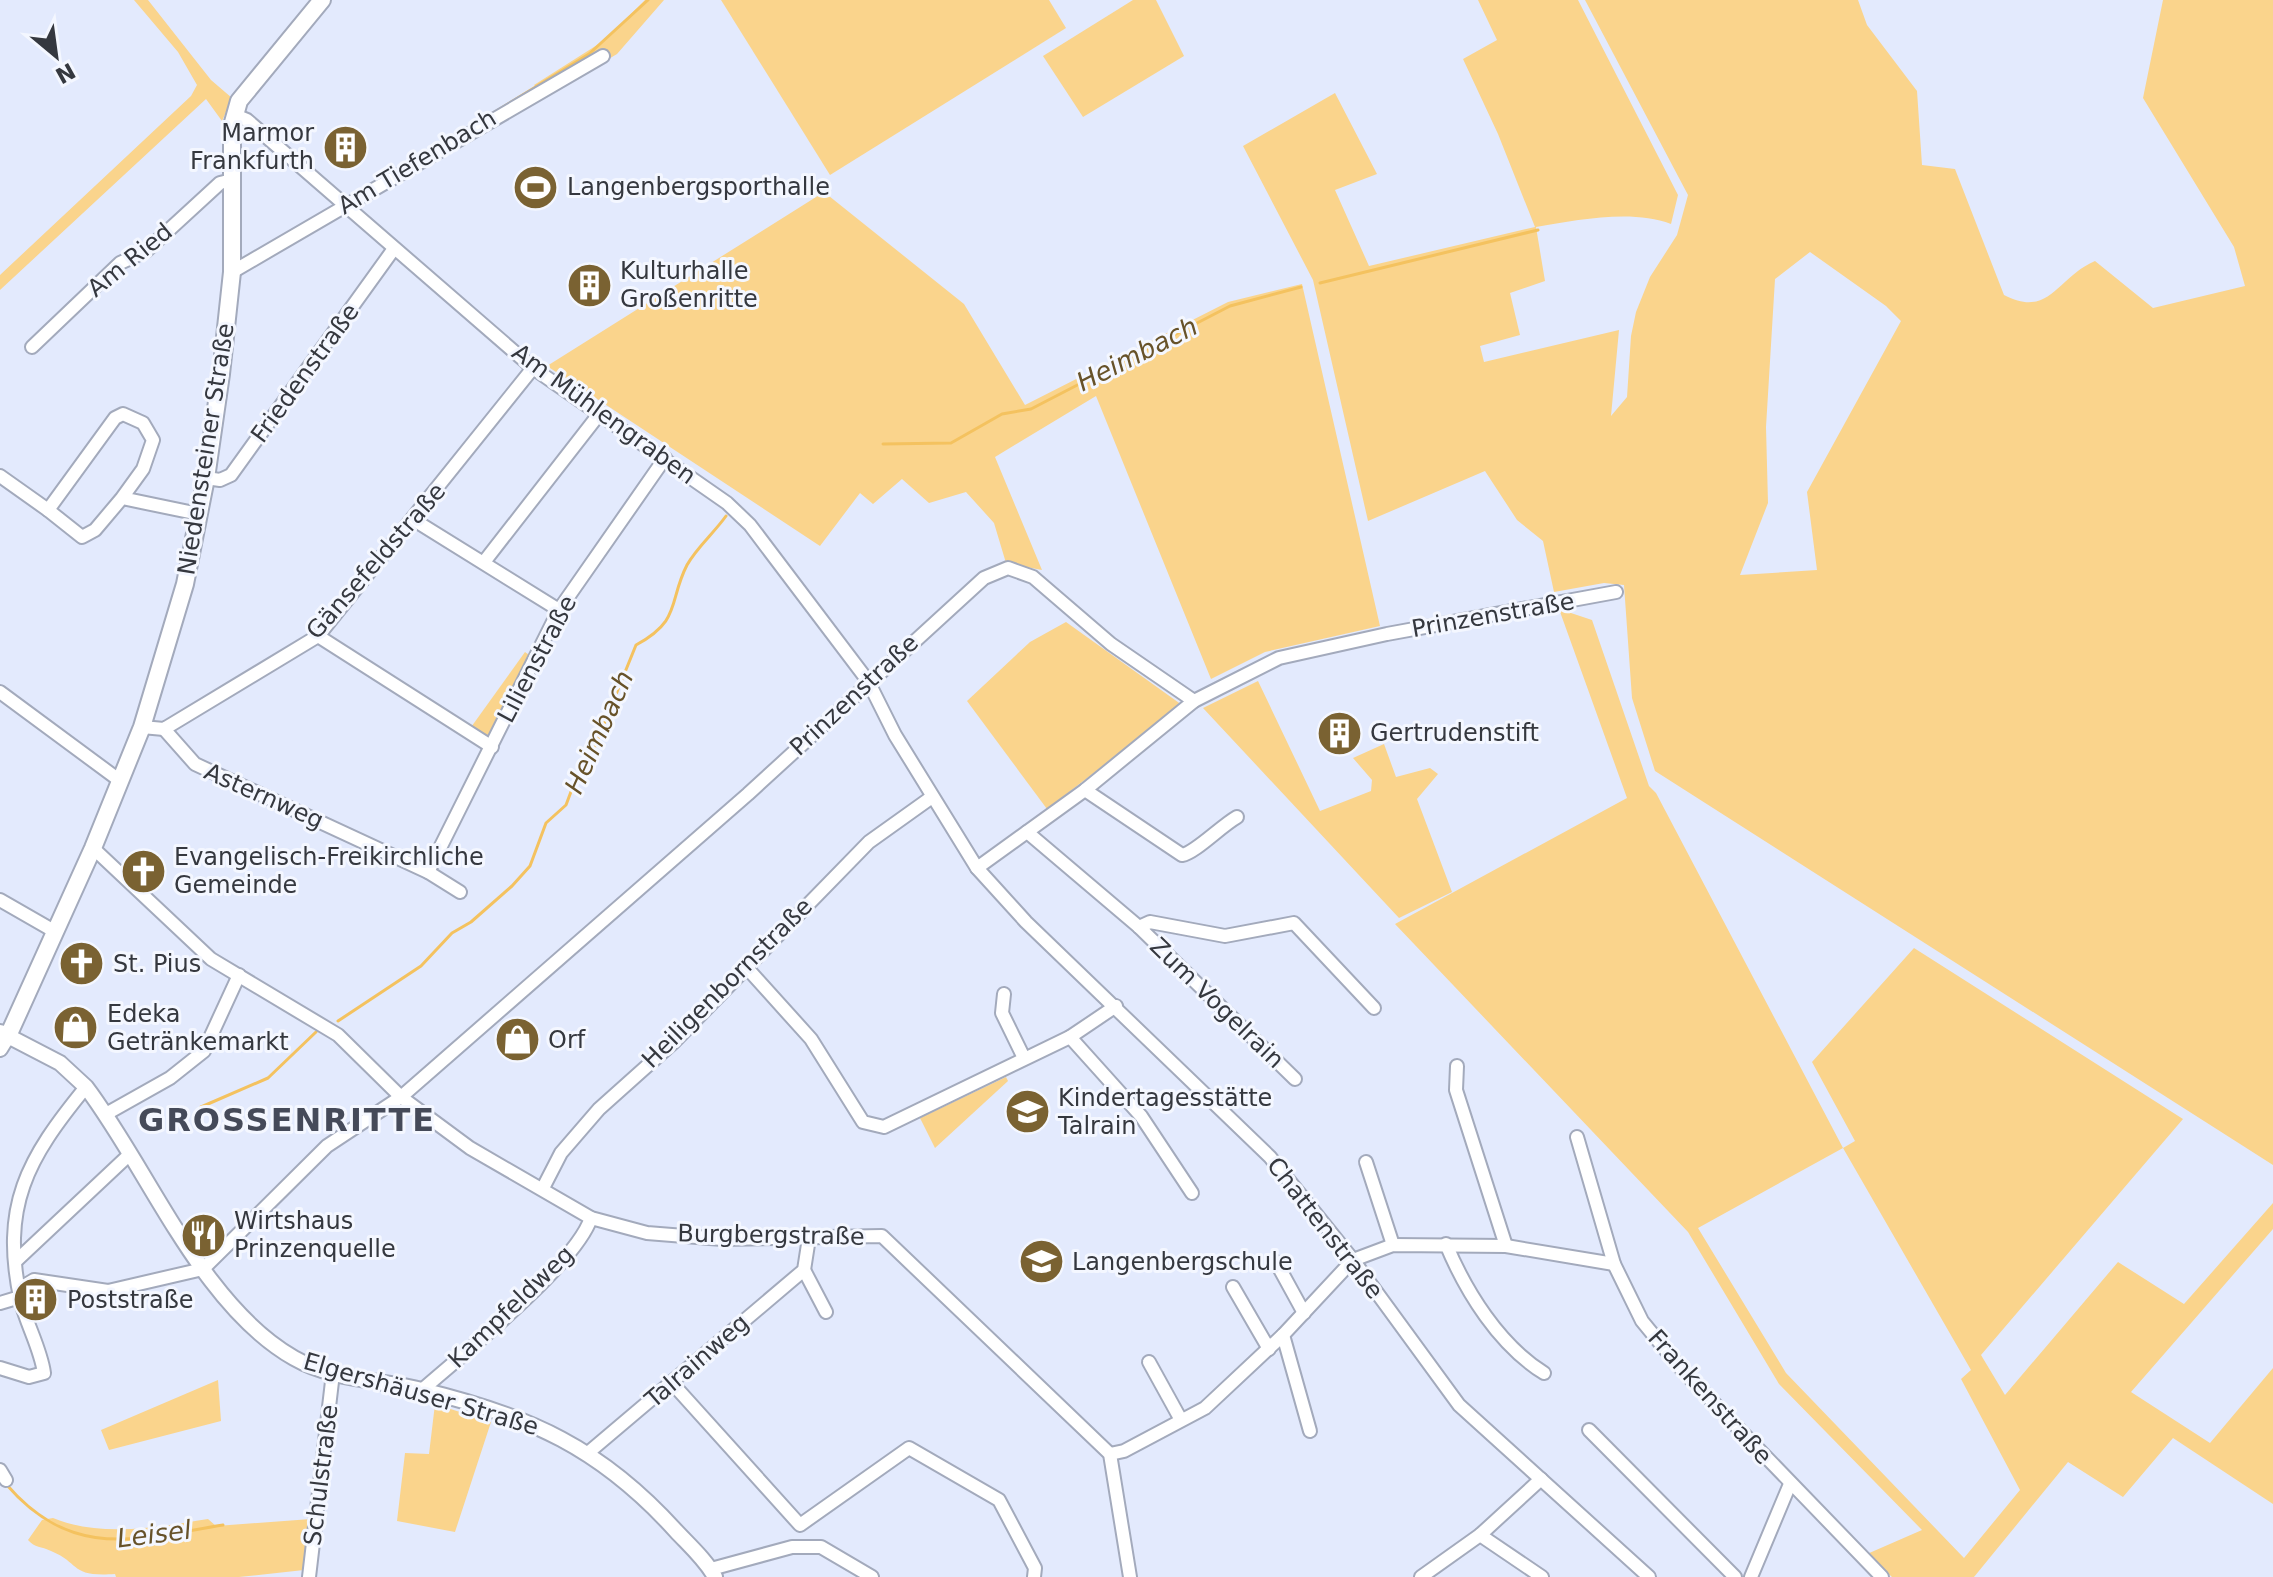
<svg xmlns="http://www.w3.org/2000/svg" width="2273" height="1577" font-family="'DejaVu Sans',sans-serif">
<style>
.green{fill:#fad48c;fill-rule:evenodd}
.lines{fill:none;stroke-linecap:round;stroke-linejoin:round}
.stream{stroke:#f4c25f;stroke-width:3}
.minor-casing{stroke:#a3aabc;stroke-width:16}
.tertiary-casing{stroke:#a3aabc;stroke-width:18}
.secondary-casing{stroke:#a3aabc;stroke-width:20}
.minor{stroke:#fff;stroke-width:12}
.tertiary{stroke:#fff;stroke-width:14}
.secondary{stroke:#fff;stroke-width:16}
.labels{text-anchor:middle;stroke-width:6;stroke-linejoin:round;paint-order:stroke}
.poi-label{font-size:24px;fill:#35383f;stroke:#f4f7ff;text-anchor:start}
.street-label{font-size:24px;fill:#35383f;stroke:#f4f7ff}
.water-label{font-size:26px;font-style:italic;fill:#675229;stroke:#f4f7ff}
.district-label{font-size:32px;font-weight:bold;letter-spacing:2px;fill:#454a59;stroke:#f4f7ff}
</style>
<rect width="100%" height="100%" fill="#e3eafd"/>
<g class="green">
<path d="M134,0H148L211,80L232,98L222,121L206,99L0,290V275L191,96L197,85L178,52Z"/>
<path d="M645,0H664L617,54L545,97L534,85L605,40Z"/>
<path d="M721,0H1049L1066,28L830,175Z"/>
<path d="M1133,0H1156L1184,56L1083,117L1043,56Z"/>
<path d="M1478,0H1578L1678,195L1671,224C1632,209 1577,220 1536,227L1545,281L1510,293L1520,335L1480,346L1484,362L1619,330L1611,416L1627,397L1631,336L1636,312L1650,277L1677,235L1688,195L1585,0H1858L1867,25L1917,91L1922,165L1955,169L2004,295C2050,319 2057,277 2095,261L2153,308L2245,286L2234,247L2143,98L2163,0H2273V1165L1655,771L1632,698L1624,585L1604,583L1554,592L1543,541L1517,520L1485,471L1368,521L1313,280L1243,146L1335,93L1377,174L1335,190L1369,266L1535,227L1498,134L1463,59L1497,40ZM1810,252L1886,306L1901,321L1807,492L1817,570L1740,575L1768,503L1766,427L1775,279Z"/>
<path d="M824,192L964,304L1025,405L1228,302L1302,284L1380,626L1265,652L1211,679L1096,396L995,457L1042,570L1006,563L994,523L966,492L929,503L902,479L873,504L860,493L820,546L547,366Z"/>
<path d="M1559,609L1592,620L1649,786L1656,793L1843,1148L1855,1141L1812,1062L1914,948L2183,1119L1981,1355L2005,1395L2118,1262L2184,1304L2273,1203V1229L2131,1392L2210,1443L2273,1368V1504L2173,1438L2123,1497L2068,1462L1974,1577H1892L1867,1554L1922,1530L1779,1384L1688,1232L1395,924L1627,798ZM1843,1148L1971,1370L1961,1379L2020,1490L1964,1558L1786,1373L1698,1228Z"/>
<path d="M1066,622L1182,705L1047,809L967,701L1030,642Z"/>
<path d="M525,652L532,657L494,732L485,739L469,730Z"/>
<path d="M1258,681L1320,811L1371,791L1372,780L1353,758L1384,744L1396,777L1430,768L1438,774L1417,799L1452,892L1399,918L1203,708Z"/>
<path d="M1006,1077L1008,1081L935,1148L920,1118Z"/>
<path d="M218,1380L221,1421L109,1450L101,1430Z"/>
<path d="M435,1404L491,1422L455,1532L397,1521L405,1453L429,1454Z"/>
<path d="M53,1518C102,1538 157,1527 208,1519L216,1526L311,1519L304,1570L239,1577H116L115,1574C69,1577 82,1564 51,1551C41,1546 35,1548 28,1540L42,1520Z"/>
</g>
<g class="lines">
<g class="stream">
<path d="M487,117L589,54L648,0"/>
<path d="M1320,283L1538,230"/>
<path d="M883,444L951,443L1002,414L1031,409L1230,306L1301,287"/>
<path d="M338,1021L421,966L452,933L471,922L512,886L530,866L546,823L566,805L575,781L585,771L636,645C682,620 668,602 687,565C697,547 714,533 726,516"/>
<path d="M201,1107L268,1078L316,1032"/>
<path d="M6,1484C72,1561 136,1539 223,1525"/>
</g>
<defs>
<g id="minor">
<path d="M235,115L247,120L533,368L727,503L750,525L868,681L895,735L977,868L1026,922L1270,1157L1353,1260L1459,1405L1649,1577"/>
<path d="M232,272L603,56"/>
<path d="M32,347L120,263L146,251L220,183L232,180"/>
<path d="M0,476L48,510"/>
<path d="M206,478L220,480L231,475L393,250"/>
<path d="M122,498L143,469L153,440L143,423L123,414L115,418L48,510L82,537L95,530L122,498L199,514"/>
<path d="M414,520L559,610"/>
<path d="M484,562L600,413"/>
<path d="M318,636L492,747"/>
<path d="M0,692L119,780"/>
<path d="M142,727L164,729L318,636L533,368"/>
<path d="M164,729L195,764L428,872L460,892"/>
<path d="M1085,790L1182,855C1195,853 1221,826 1237,817"/>
<path d="M1027,832L1139,927L1295,1079"/>
<path d="M93,848L211,959L338,1035L401,1097L470,1148L591,1218L647,1233L722,1239L882,1236L1110,1454L1130,1577"/>
<path d="M977,868L1085,790L1194,701"/>
<path d="M428,872L559,610L665,458"/>
<path d="M0,900L54,931"/>
<path d="M1139,927L1150,922L1225,936L1294,923L1374,1008"/>
<path d="M747,968L811,1039L863,1122L884,1127L1070,1037L1116,1006"/>
<path d="M1004,994L1002,1013L1024,1058"/>
<path d="M1070,1037L1141,1116L1192,1193"/>
<path d="M1457,1066L1456,1090L1506,1246"/>
<path d="M106,1114L170,1078L204,1051L239,975"/>
<path d="M1577,1137L1614,1264L1642,1321L1683,1371L1882,1577"/>
<path d="M1366,1162L1393,1245"/>
<path d="M543,1188L561,1153L599,1109L675,1041L869,842L932,797"/>
<path d="M1446,1244C1466,1292 1499,1345 1544,1373"/>
<path d="M16,1261L130,1154"/>
<path d="M1276,1262L1304,1313"/>
<path d="M804,1270L826,1312"/>
<path d="M1233,1287L1269,1349"/>
<path d="M20,1297L24,1286L34,1280L108,1291L203,1269L327,1146L401,1097L748,794L984,578L1008,568L1033,577L1111,644L1194,701L1279,658L1387,634L1616,592"/>
<path d="M0,1303L20,1297"/>
<path d="M1283,1335L1310,1431"/>
<path d="M1149,1362L1181,1420"/>
<path d="M0,1368L29,1377L44,1373C41,1350 27,1325 21,1302C0,1206 27,1159 86,1087"/>
<path d="M672,1383L800,1525L909,1448L999,1500L1035,1568L1034,1577"/>
<path d="M422,1390C464,1353 575,1265 591,1218"/>
<path d="M1589,1430L1735,1577"/>
<path d="M589,1452L804,1270L809,1238"/>
<path d="M1110,1454L1124,1451L1205,1408L1283,1335L1353,1260L1393,1245L1506,1246L1614,1264"/>
<path d="M0,1470L6,1480"/>
<path d="M1480,1535L1542,1577"/>
<path d="M711,1569L792,1547H821L872,1577"/>
<path d="M309,1577L333,1373"/>
<path d="M1421,1577L1480,1535L1541,1479"/>
<path d="M1751,1577L1790,1484"/>
</g>
<path id="tertiary" d="M0,1049L8,1036L60,1063L86,1087C149,1170 201,1305 294,1358C332,1380 380,1380 422,1390C530,1416 601,1448 676,1531C689,1545 706,1560 715,1577"/>
<path id="secondary" d="M0,1033L8,1036L93,848L142,727L185,584L206,478L221,374L232,272V126L239,101L322,0"/>
</defs>
<use href="#minor" class="minor-casing"/>
<use href="#tertiary" class="tertiary-casing"/>
<use href="#secondary" class="secondary-casing"/>
<use href="#minor" class="minor"/>
<use href="#tertiary" class="tertiary"/>
<use href="#secondary" class="secondary"/>
</g>
<defs>
<symbol id="building-disc" viewBox="-11 -11 22 22"><circle r="9.5" fill="#7a6232" stroke="#f4f7ff"/><path d="M-4-6H4V6H1V3H-1V6H-4ZM-2.5-4.3h1.7v1.8h-1.7ZM.8-4.3h1.7v1.8H.8ZM-2.5-1h1.7V.8h-1.7ZM.8-1h1.7V.8H.8Z" fill="#fff"/></symbol>
<symbol id="stadium-disc" viewBox="-11 -11 22 22"><circle r="9.5" fill="#7a6232" stroke="#f4f7ff"/><path d="M0-5a6.5 5 0 1 0 0 10a6.5 5 0 1 0 0-10ZM-3.5-1.8h7v3.6h-7Z" fill="#fff"/></symbol>
<symbol id="church-disc" viewBox="-11 -11 22 22"><circle r="9.5" fill="#7a6232" stroke="#f4f7ff"/><path d="M-1.2-6h2.4v3.5h3.3v2.4h-3.3V6h-2.4V-.1h-3.3v-2.4h3.3Z" fill="#fff"/></symbol>
<symbol id="shop-disc" viewBox="-11 -11 22 22"><circle r="9.5" fill="#7a6232" stroke="#f4f7ff"/><path d="M-5-2.5h2.3a2.7 3.5 0 0 1 5.4 0H5L5.5 6h-11ZM-1.5-2.5h3a1.5 2.3 0 0 0-3 0Z" fill="#fff"/></symbol>
<symbol id="school-disc" viewBox="-11 -11 22 22"><circle r="9.5" fill="#7a6232" stroke="#f4f7ff"/><path d="M0-5L7-2L0 1L-7-2ZM-4 1L0 2.5L4 1V4Q0 6-4 4Z" fill="#fff"/></symbol>
<symbol id="restaurant-disc" viewBox="-11 -11 22 22"><circle r="9.5" fill="#7a6232" stroke="#f4f7ff"/><path d="M-5-6h1v4h1v-4h1v4h1v-4h1v5L-1.5 .5V6h-2V.5L-5-1ZM5-6V6H3V1.5H1.5Q1.5-4 5-6Z" fill="#fff"/></symbol>
</defs>
<g fill-rule="evenodd">
<use href="#building-disc" x="320" y="122" width="51" height="51"/>
<use href="#stadium-disc" x="510" y="162" width="51" height="51"/>
<use href="#building-disc" x="564" y="260" width="51" height="51"/>
<use href="#building-disc" x="1314" y="708" width="51" height="51"/>
<use href="#church-disc" x="118" y="846" width="51" height="51"/>
<use href="#church-disc" x="56" y="938" width="51" height="51"/>
<use href="#shop-disc" x="50" y="1002" width="51" height="51"/>
<use href="#shop-disc" x="492" y="1014" width="51" height="51"/>
<use href="#school-disc" x="1002" y="1086" width="51" height="51"/>
<use href="#restaurant-disc" x="178" y="1210" width="51" height="51"/>
<use href="#school-disc" x="1016" y="1236" width="51" height="51"/>
<use href="#building-disc" x="10" y="1274" width="51" height="51"/>
</g>
<g class="labels">
<g class="poi-label">
<text x="314" y="141" text-anchor="end">Marmor<tspan x="314" dy="28">Frankfurth</tspan></text>
<text x="567" y="195">Langenbergsporthalle</text>
<text x="620" y="279">Kulturhalle<tspan x="620" dy="28">Großenritte</tspan></text>
<text x="1370" y="741">Gertrudenstift</text>
<text x="174" y="865">Evangelisch-Freikirchliche<tspan x="174" dy="28">Gemeinde</tspan></text>
<text x="113" y="972">St. Pius</text>
<text x="107" y="1022">Edeka<tspan x="107" dy="28">Getränkemarkt</tspan></text>
<text x="548" y="1048">Orf</text>
<text x="1058" y="1106">Kindertagesstätte<tspan x="1058" dy="28">Talrain</tspan></text>
<text x="234" y="1229">Wirtshaus<tspan x="234" dy="28">Prinzenquelle</tspan></text>
<text x="1072" y="1270">Langenbergschule</text>
<text x="67" y="1308">Poststraße</text>
</g>
<g class="street-label">
<text transform="translate(417 162) rotate(-31)" y="8">Am Tiefenbach</text>
<text transform="translate(130 260) rotate(-39)" y="8">Am Ried</text>
<text transform="translate(305 373) rotate(-54)" y="8">Friedenstraße</text>
<text transform="translate(604 414) rotate(36)" y="8">Am Mühlengraben</text>
<text transform="translate(206 449) rotate(-81)" y="8">Niedensteiner Straße</text>
<text transform="translate(376 561) rotate(-49)" y="8">Gänsefeldstraße</text>
<text transform="translate(1493 615) rotate(-10)" y="8">Prinzenstraße</text>
<text transform="translate(537 659) rotate(-62)" y="8">Lilienstraße</text>
<text transform="translate(854 695) rotate(-43)" y="8">Prinzenstraße</text>
<text transform="translate(264 796) rotate(24)" y="8">Asternweg</text>
<text transform="translate(727 983) rotate(-45)" y="8">Heiligenbornstraße</text>
<text transform="translate(1217 1003) rotate(44)" y="8">Zum Vogelrain</text>
<text transform="translate(1325 1228) rotate(52)" y="8">Chattenstraße</text>
<text transform="translate(771 1235) rotate(1)" y="8">Burgbergstraße</text>
<text transform="translate(511 1307) rotate(-44)" y="8">Kampfeldweg</text>
<text transform="translate(697 1361) rotate(-41)" y="8">Talrainweg</text>
<text transform="translate(421 1394) rotate(16)" y="8">Elgershäuser Straße</text>
<text transform="translate(1710 1397) rotate(48)" y="8">Frankenstraße</text>
<text transform="translate(321 1475) rotate(-83)" y="8">Schulstraße</text>
</g>
<g class="water-label">
<text transform="translate(1137 354) rotate(-27)" y="9">Heimbach</text>
<text transform="translate(599 732) rotate(-66)" y="9">Heimbach</text>
<text transform="translate(154 1534) rotate(-7)" y="9">Leisel</text>
</g>
<g class="district-label">
<text x="287" y="1131">GROSSENRITTE</text>
</g>
</g>
<g transform="translate(56 56) rotate(151)" stroke="#f4f7ff" stroke-width="6" paint-order="stroke">
<path d="M0-6L14 30L0 20L-14 30Z" fill="#35383f"/>
<text y="-12" font-size="22" font-weight="bold" text-anchor="middle" fill="#35383f">N</text>
</g>
</svg>
